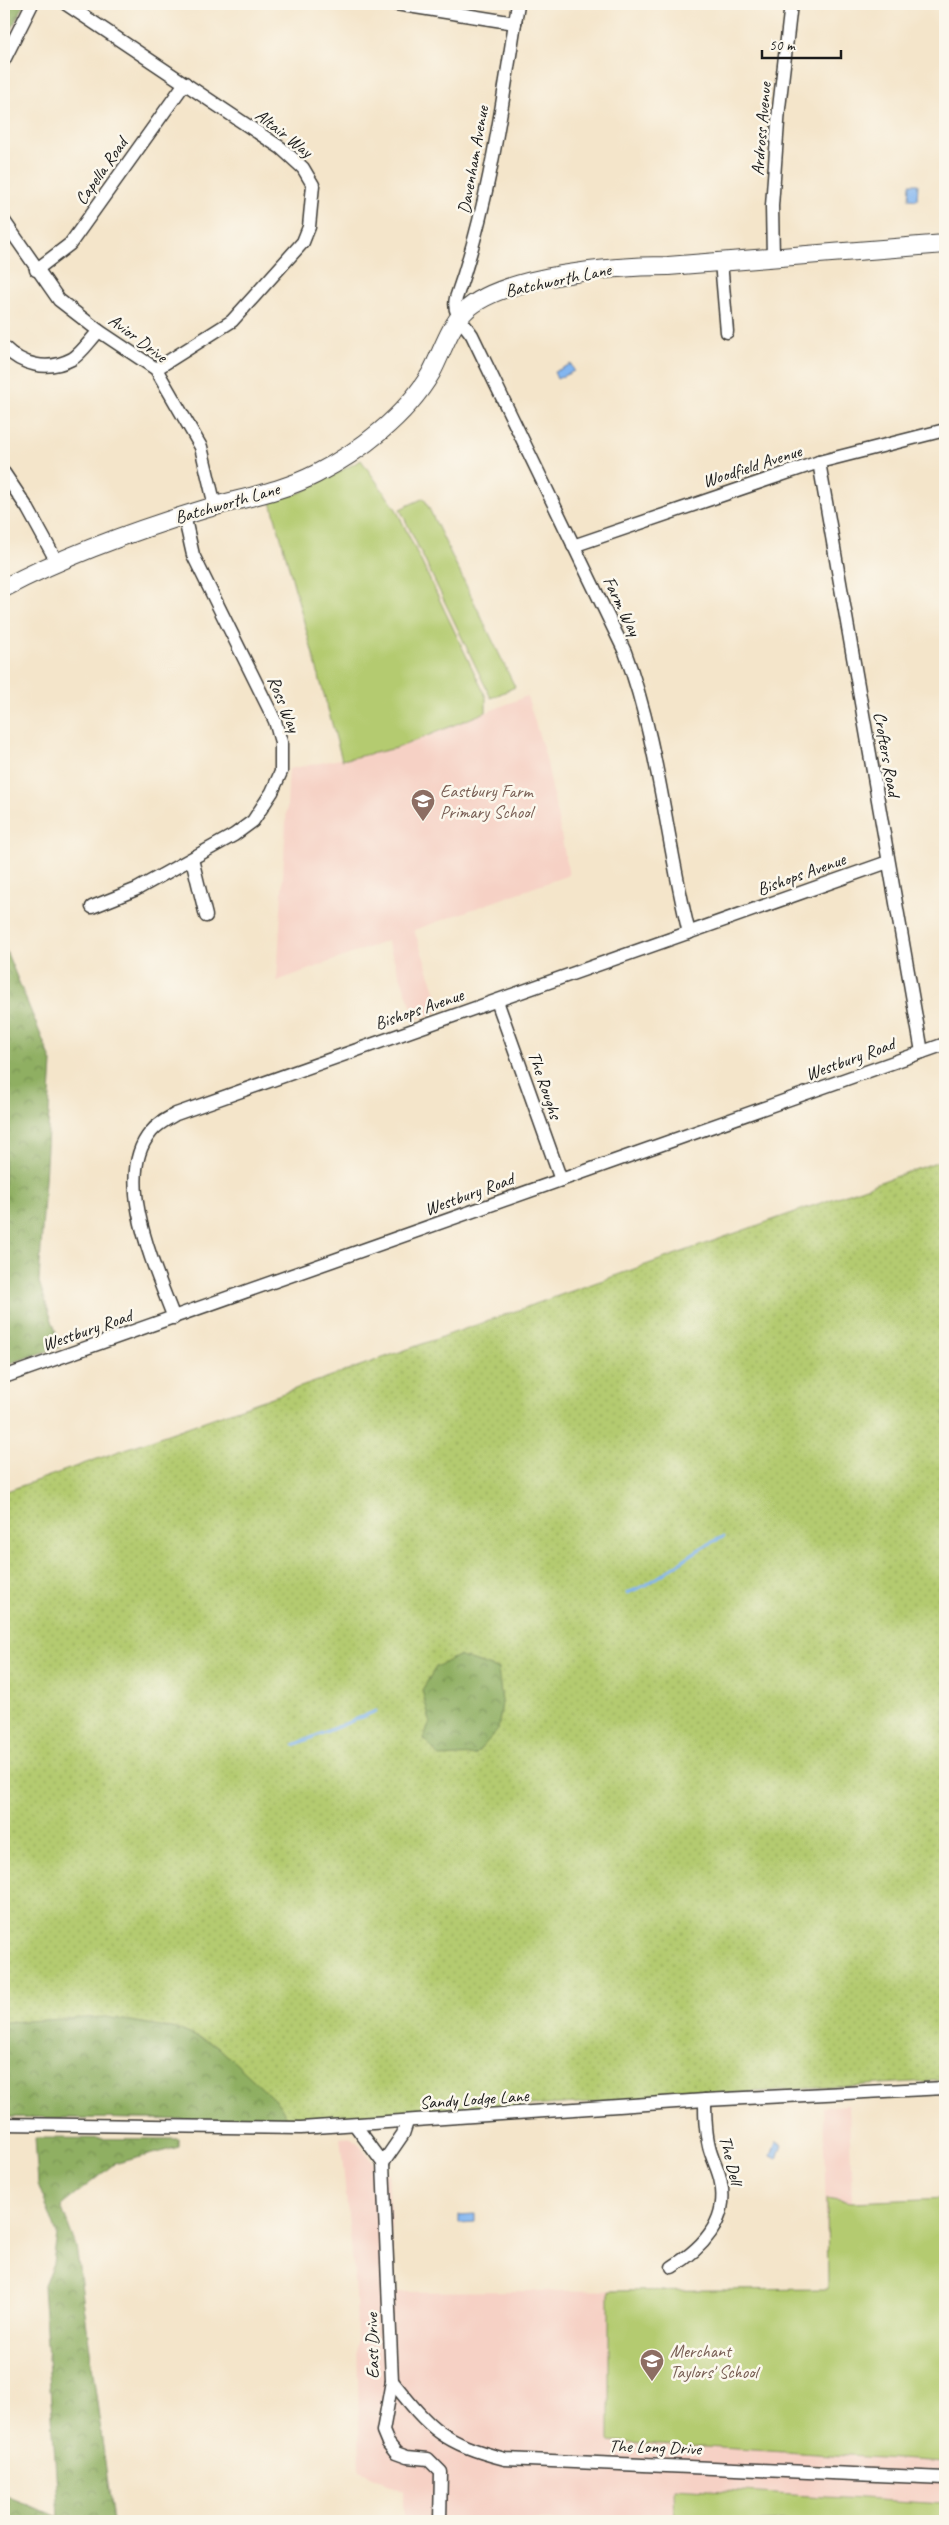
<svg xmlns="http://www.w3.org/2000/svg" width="949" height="2525" font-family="Caveat,sans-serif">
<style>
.built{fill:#f6d1c5}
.grass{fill:url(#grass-dots);stroke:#687446}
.forest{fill:url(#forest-crowns);stroke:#56663f}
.park{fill:#b4cb70;stroke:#687446}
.water{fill:#83b6f0;stroke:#506986}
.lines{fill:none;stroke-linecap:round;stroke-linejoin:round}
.stream{stroke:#83b6f0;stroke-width:3}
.street-casing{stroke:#3c3a36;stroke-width:15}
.secondary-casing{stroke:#3c3a36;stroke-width:20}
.street{stroke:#fff;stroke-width:12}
.secondary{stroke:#fff;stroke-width:18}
.labels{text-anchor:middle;stroke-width:5;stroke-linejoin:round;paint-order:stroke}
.street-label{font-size:18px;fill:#1c1c1c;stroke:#fbf7ec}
.education-label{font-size:18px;fill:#785e54;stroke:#fbf7ec;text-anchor:start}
</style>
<defs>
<pattern id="grass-dots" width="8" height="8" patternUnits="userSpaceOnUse" patternTransform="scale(1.25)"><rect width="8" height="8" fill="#b4cb70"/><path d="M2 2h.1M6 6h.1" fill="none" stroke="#9aae60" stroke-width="1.8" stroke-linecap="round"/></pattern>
<pattern id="forest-crowns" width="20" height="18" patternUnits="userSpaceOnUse" patternTransform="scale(1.25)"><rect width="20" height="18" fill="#8faf62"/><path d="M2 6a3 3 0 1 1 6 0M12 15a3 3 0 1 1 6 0" fill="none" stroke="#748e50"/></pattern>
</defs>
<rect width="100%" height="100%" fill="#fbf7ec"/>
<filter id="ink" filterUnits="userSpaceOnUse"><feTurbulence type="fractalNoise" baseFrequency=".02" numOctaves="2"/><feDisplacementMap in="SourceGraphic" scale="10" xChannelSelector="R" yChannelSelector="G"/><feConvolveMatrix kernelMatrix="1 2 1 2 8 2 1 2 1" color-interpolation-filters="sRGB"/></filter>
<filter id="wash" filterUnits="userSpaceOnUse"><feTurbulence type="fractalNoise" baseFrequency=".0096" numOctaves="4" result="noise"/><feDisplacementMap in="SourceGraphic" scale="20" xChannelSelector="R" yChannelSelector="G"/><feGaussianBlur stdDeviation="1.12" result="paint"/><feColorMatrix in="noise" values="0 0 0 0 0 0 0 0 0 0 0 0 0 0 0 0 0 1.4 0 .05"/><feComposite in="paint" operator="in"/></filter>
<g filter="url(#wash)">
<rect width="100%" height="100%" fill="#f4e5ca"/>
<g class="built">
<path d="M527,696L546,758L569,875L414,930L442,1010L416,1019L387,941L277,981L289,769L397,748Z"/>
<path d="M849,2105L852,2201L945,2198V2521H403V2491L360,2471L356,2294L340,2137H350L358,2143L373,2163L375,2173H388L395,2292L828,2289L823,2107Z"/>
</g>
<path class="grass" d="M945,1159V2080L289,2121L4,2117V1492Z"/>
<g class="forest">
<path d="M4,4H24L4,44Z"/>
<path d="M4,946L52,1062L39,1282L61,1347L4,1365Z"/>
<path d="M458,1656L498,1669L502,1702L498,1730L475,1755L440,1757L424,1739L430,1721L422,1690L436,1667Z"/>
<path d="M106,2017L178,2029L216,2045L278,2103L289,2121L4,2117V2022Z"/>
<path d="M35,2138L179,2139V2147L114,2164L61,2206L76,2246L113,2521H4V2495L59,2517L43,2287L53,2263L57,2234L38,2184Z"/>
</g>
<g class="park">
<path d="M361,460L396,509L486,697V712L397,748L342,760L271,502L302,492Z"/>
<path d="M424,498L515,687L491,698L400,509Z"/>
<path d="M827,2198L852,2202L945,2198V2462L609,2441V2291L828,2289Z"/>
<path d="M674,2488L945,2504V2521H675Z"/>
</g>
<g class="water">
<path d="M910,184H918L917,200L909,199Z"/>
<path d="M571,364L574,371L557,379L554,372Z"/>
<path d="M776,2141L782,2144L777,2159L771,2156Z"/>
<path d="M475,2214V2222L459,2223V2215Z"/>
</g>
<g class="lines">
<g class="stream">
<path d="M627,1593C662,1581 688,1551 723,1537"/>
<path d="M294,1745L376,1711"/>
</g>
</g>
</g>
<g filter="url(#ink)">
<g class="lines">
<defs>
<g id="street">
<path d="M66,4L281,148L303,168L313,185L309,227L303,242L232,321L156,369"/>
<path d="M396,4L515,23"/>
<path d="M518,4C502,103 490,203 456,298C452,314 464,323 472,335L625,652C659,743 666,840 689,933"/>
<path d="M4,60L32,4"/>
<path d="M4,221L59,300L99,331L156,369L201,447L215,506"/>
<path d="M773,258L772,206L779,108L791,4"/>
<path d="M721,262L727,332"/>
<path d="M36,270L70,244L185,83"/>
<path d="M4,347C22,365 47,372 72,359C81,354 91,339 99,331"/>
<path d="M819,462L922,1052"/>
<path d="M4,473L28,509L57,562"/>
<path d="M573,546L819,462L945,430"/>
<path d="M192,859L206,916"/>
<path d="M92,907L137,889L234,835L253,821L272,792L281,772V742L275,721L193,555L184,515"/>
<path d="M497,1001L561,1180"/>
<path d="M174,1318C156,1270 112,1177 151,1132C157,1124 167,1119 176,1114L888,862"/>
<path d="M4,1377L945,1044"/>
<path d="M4,2124L301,2128L705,2100L945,2088"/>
<path d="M355,2125L383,2163L392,2381L383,2431L388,2443L396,2453L407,2457L428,2459L441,2472L440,2521"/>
<path d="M383,2163L403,2134L407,2122"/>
<path d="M672,2267C701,2249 729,2221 721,2183C719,2170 712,2159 709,2146C705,2131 705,2116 705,2100"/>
<path d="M392,2381C431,2430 443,2443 505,2459L945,2478"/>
</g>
<path id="secondary" d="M4,588C68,554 136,530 205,509C242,498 281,492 316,474C359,452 406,416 431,373C442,353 448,329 464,312C500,275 618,266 668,266L945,244"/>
</defs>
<use href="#street" class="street-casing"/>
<use href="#secondary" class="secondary-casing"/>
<use href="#street" class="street"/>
<use href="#secondary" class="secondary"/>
</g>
</g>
<defs>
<symbol id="school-pin" viewBox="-11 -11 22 30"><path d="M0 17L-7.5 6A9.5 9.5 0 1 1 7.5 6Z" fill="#8d6e63" stroke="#fbf7ec"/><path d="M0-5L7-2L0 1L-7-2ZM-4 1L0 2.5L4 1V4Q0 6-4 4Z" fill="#fff"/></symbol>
</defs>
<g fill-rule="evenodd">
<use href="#school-pin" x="409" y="787" width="28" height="38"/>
<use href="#school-pin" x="638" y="2347" width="28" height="38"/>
</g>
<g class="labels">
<g class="street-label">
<text transform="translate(761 129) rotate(-85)" y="6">Ardross Avenue</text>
<text transform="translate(284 133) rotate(38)" y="6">Altair Way</text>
<text transform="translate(473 160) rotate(-80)" y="6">Davenham Avenue</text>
<text transform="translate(101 171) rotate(-55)" y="6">Capella Road</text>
<text transform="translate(558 280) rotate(-12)" y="6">Batchworth Lane</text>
<text transform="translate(138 338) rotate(37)" y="6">Avior Drive</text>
<text transform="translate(752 466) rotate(-18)" y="6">Woodfield Avenue</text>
<text transform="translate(227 503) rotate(-16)" y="6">Batchworth Lane</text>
<text transform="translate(622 606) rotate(64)" y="6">Farm Way</text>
<text transform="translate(284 704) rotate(68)" y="6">Ross Way</text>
<text transform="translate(887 754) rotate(80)" y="6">Crofters Road</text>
<text transform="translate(801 874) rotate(-20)" y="6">Bishops Avenue</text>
<text transform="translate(419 1009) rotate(-19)" y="6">Bishops Avenue</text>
<text transform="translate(850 1059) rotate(-20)" y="6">Westbury Road</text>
<text transform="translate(545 1085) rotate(71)" y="6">The Roughs</text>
<text transform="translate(469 1194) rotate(-20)" y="6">Westbury Road</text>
<text transform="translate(87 1330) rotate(-19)" y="6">Westbury Road</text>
<text transform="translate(474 2099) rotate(-4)" y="6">Sandy Lodge Lane</text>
<text transform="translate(731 2160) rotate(76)" y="6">The Dell</text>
<text transform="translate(372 2346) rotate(-91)" y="6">East Drive</text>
<text transform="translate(655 2447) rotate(2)" y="6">The Long Drive</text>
</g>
<g class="education-label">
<text x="440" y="797">Eastbury Farm<tspan x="440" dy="21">Primary School</tspan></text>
<text x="670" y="2357">Merchant<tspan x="670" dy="21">Taylors' School</tspan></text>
</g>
</g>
<rect width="949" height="2525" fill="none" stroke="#fbf7ec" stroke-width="20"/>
<path d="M762 50v8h79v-8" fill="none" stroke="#1c1c1c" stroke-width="2.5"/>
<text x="769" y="50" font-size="15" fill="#1c1c1c" stroke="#fbf7ec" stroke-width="4" paint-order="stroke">50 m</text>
</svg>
